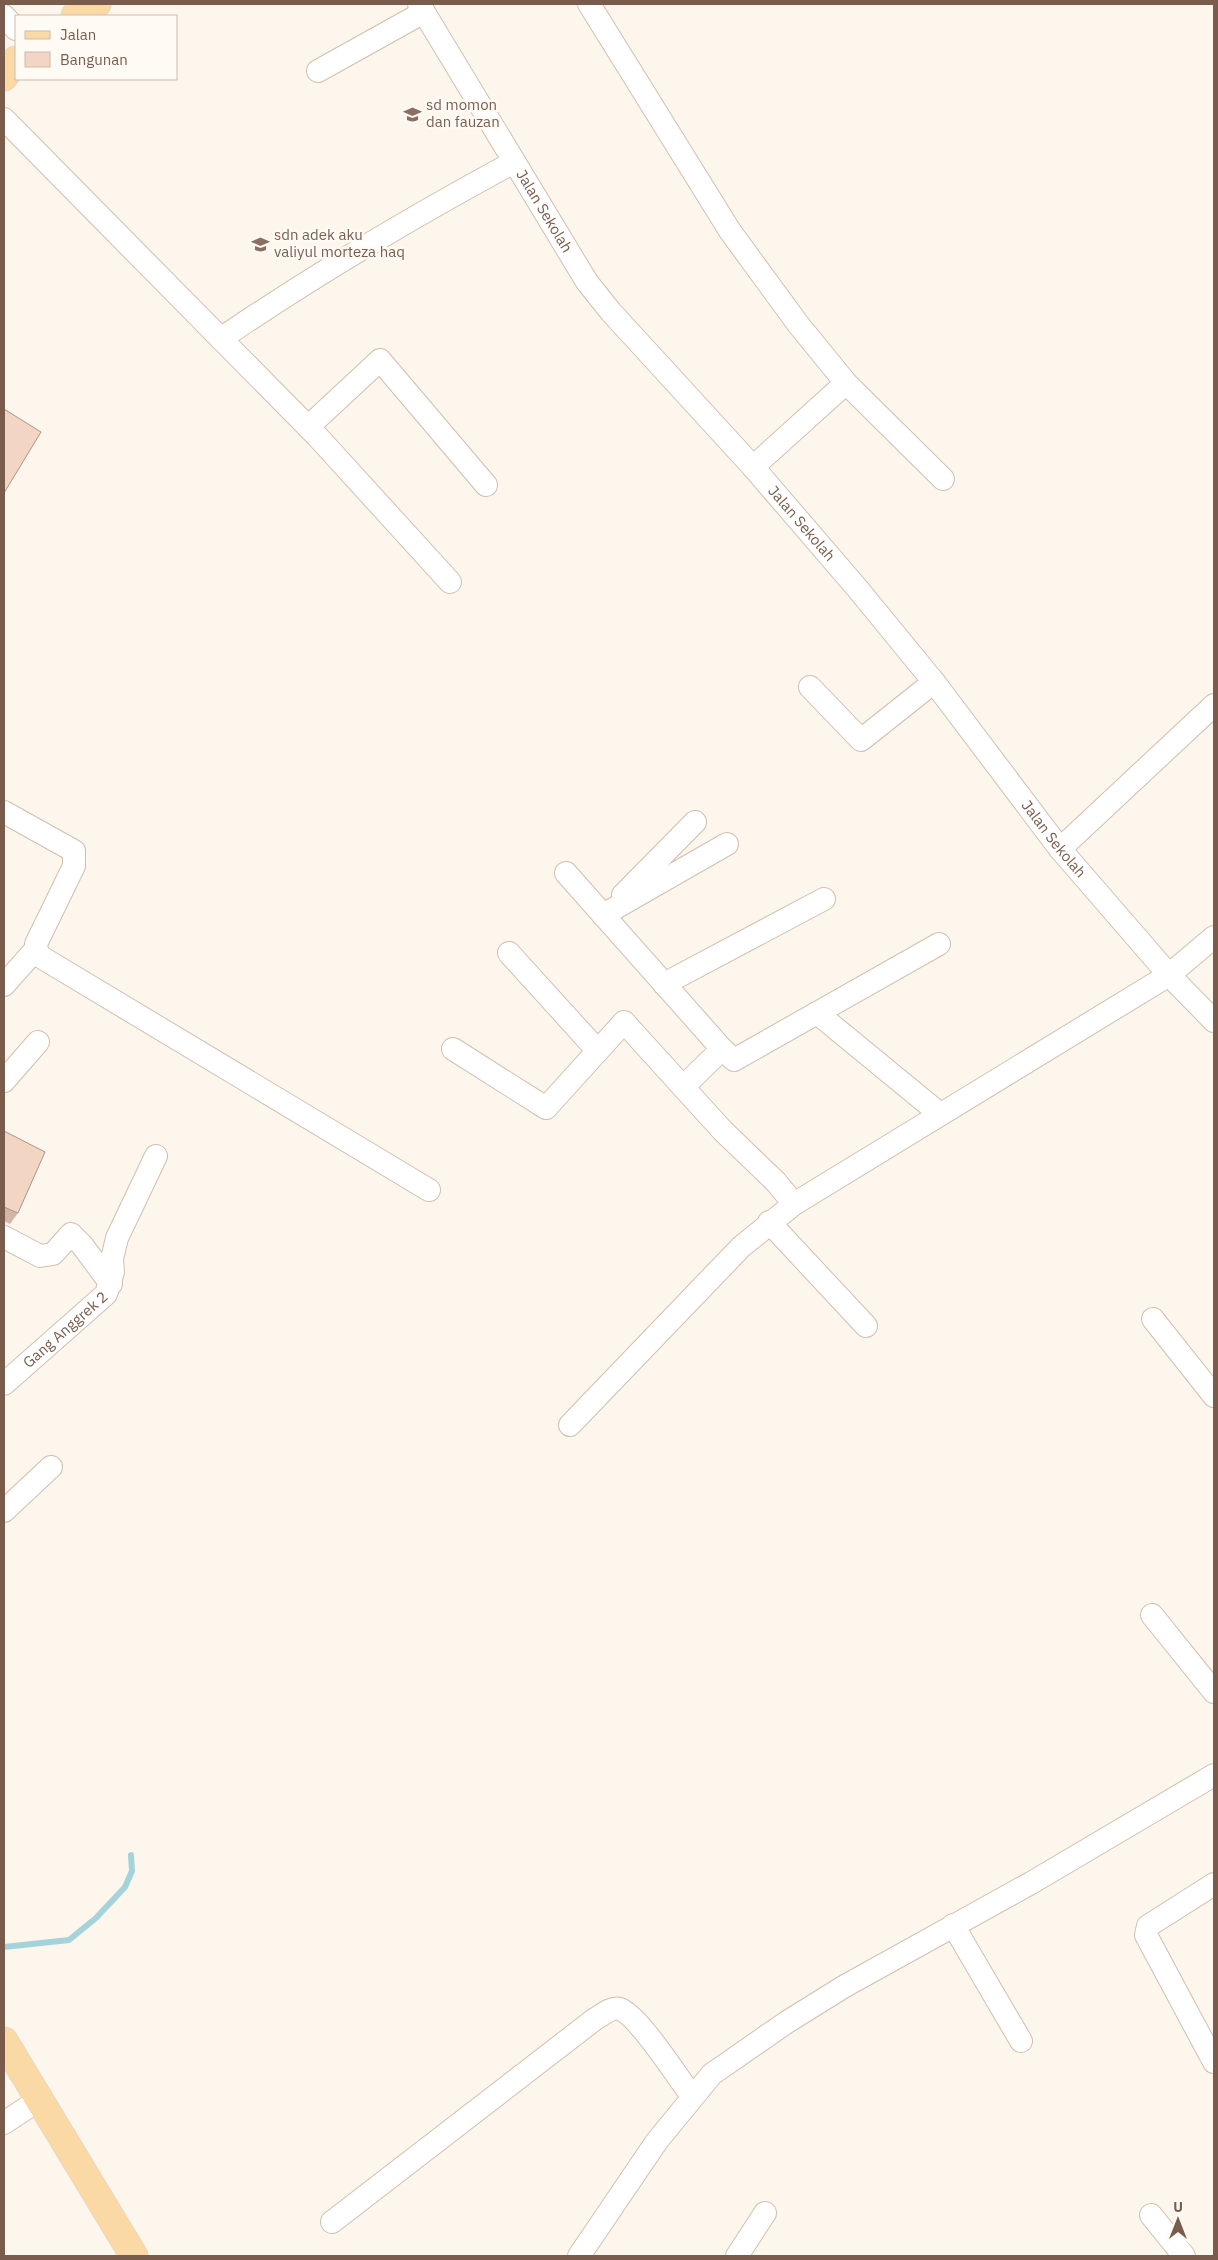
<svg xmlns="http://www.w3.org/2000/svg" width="1218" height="2260" font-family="'IBM Plex Sans',sans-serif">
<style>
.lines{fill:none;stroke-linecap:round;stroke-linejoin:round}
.stream{stroke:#a5d3da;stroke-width:6}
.minor-casing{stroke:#d1beb0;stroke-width:24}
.major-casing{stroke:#dad1cd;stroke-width:29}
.minor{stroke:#fff;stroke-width:22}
.major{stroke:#fbd9a5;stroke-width:28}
.wall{fill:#d1b7a8}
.building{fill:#f3d5c3;stroke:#aa9588}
.labels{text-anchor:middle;stroke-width:5;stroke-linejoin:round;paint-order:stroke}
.education-label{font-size:15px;fill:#785e54;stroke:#fffaf3;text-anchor:start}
.street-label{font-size:15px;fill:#7a5c4d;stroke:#fffaf3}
</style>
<rect width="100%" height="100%" fill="#fdf6ec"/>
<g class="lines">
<path class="stream" d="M4,1947L69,1940L96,1918L125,1887L132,1871L131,1855"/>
<defs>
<g id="minor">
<path id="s1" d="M419,4L587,282L611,312L753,467L857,588L934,682L1060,849L1169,975L1214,1021"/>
<path d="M589,4L730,231L798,324L846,383"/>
<path d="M4,16L16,29"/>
<path d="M318,71L424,12"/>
<path d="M4,119L317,436L450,582"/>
<path d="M222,338C316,274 414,216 514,162"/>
<path d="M308,427L380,360L486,485"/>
<path d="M753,467L846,383L943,479"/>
<path d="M810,687L861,740L934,682"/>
<path d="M4,812L74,851V866L36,944V949L41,957L429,1190"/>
<path d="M1060,849L1214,705"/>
<path d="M566,873L722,1049L683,1087L723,1131L776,1182L794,1204"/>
<path d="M623,895L695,822"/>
<path d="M603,915L727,844"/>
<path d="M509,953L597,1050"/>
<path d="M664,984L824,899"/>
<path d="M4,985L36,949"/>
<path d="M817,1013L940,1114"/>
<path d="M453,1049L546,1108L624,1022L683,1087"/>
<path d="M722,1049L734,1060L939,944"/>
<path d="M4,1081L38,1042"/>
<path d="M769,1222L866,1326"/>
<path d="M4,1237L40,1256L53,1254L71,1234L82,1245L111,1284"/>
<path d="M1153,1319L1214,1396"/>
<path id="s2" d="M4,1384L106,1294L113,1272L112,1259L117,1238L156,1156"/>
<path d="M570,1425L741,1247L794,1204L1169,975L1214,937"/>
<path d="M4,1511L51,1467"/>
<path d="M1152,1615L1214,1692"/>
<path d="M1214,1884L1148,1926L1146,1935L1214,2062"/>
<path d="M953,1925L1021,2041"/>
<path d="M4,2123L40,2099"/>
<path d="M1151,2215L1184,2256"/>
<path d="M332,2222L595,2019C601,2016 612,2006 620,2009C640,2017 677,2077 692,2096"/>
<path d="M579,2256L657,2141L712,2074L787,2022L845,1986L1031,1883L1214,1775"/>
<path d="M737,2256L765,2213"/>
</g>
<g id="major">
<path d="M75,16L97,4"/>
<path d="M4,77L16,60"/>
<path d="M4,2041L134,2256"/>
</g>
</defs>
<use href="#minor" class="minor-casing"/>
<use href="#major" class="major-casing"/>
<use href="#minor" class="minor"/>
<use href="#major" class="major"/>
</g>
<path class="wall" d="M4,1131L18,1213L10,1224L4,1221Z"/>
<g class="building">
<path d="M4,409L41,432L4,493Z"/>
<path d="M4,1131L45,1152L18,1213L4,1207Z"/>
</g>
<defs>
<symbol id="school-bare" viewBox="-9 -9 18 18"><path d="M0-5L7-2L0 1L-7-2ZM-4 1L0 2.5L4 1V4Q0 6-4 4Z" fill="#8d6e63" stroke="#fffaf3" stroke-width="2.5" paint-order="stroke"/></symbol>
</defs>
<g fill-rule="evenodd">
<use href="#school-bare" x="400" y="102" width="25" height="25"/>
<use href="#school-bare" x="248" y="232" width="25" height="25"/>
</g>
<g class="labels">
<g class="education-label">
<text x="426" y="110">sd momon<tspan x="426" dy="17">dan fauzan</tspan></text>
<text x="274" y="240">sdn adek aku<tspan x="274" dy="17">valiyul morteza haq</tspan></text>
</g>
<g class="street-label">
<text dy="5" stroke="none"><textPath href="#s1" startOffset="242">Jalan Sekolah</textPath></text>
<text dy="5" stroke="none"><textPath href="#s1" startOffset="648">Jalan Sekolah</textPath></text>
<text dy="5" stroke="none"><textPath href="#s1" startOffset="1052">Jalan Sekolah</textPath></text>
<text dy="5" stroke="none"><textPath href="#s2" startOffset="82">Gang Anggrek 2</textPath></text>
</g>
</g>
<rect width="1218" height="2260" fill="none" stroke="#7a5c4d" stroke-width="10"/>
<rect x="15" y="15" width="162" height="65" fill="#fffaf3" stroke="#cabbb1"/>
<rect x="25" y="31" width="25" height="8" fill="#fbd9a5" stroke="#cabbb1"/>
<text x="60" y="40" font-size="15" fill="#7a5c4d">Jalan</text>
<rect x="25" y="52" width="25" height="15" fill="#f3d5c3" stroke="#cabbb1"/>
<text x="60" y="65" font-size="15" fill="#7a5c4d">Bangunan</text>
<g transform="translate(1178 2220)" stroke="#fffaf3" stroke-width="4" paint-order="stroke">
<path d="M0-4L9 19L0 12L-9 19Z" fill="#7a5c4d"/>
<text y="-8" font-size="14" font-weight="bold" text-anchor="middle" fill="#7a5c4d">U</text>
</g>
</svg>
